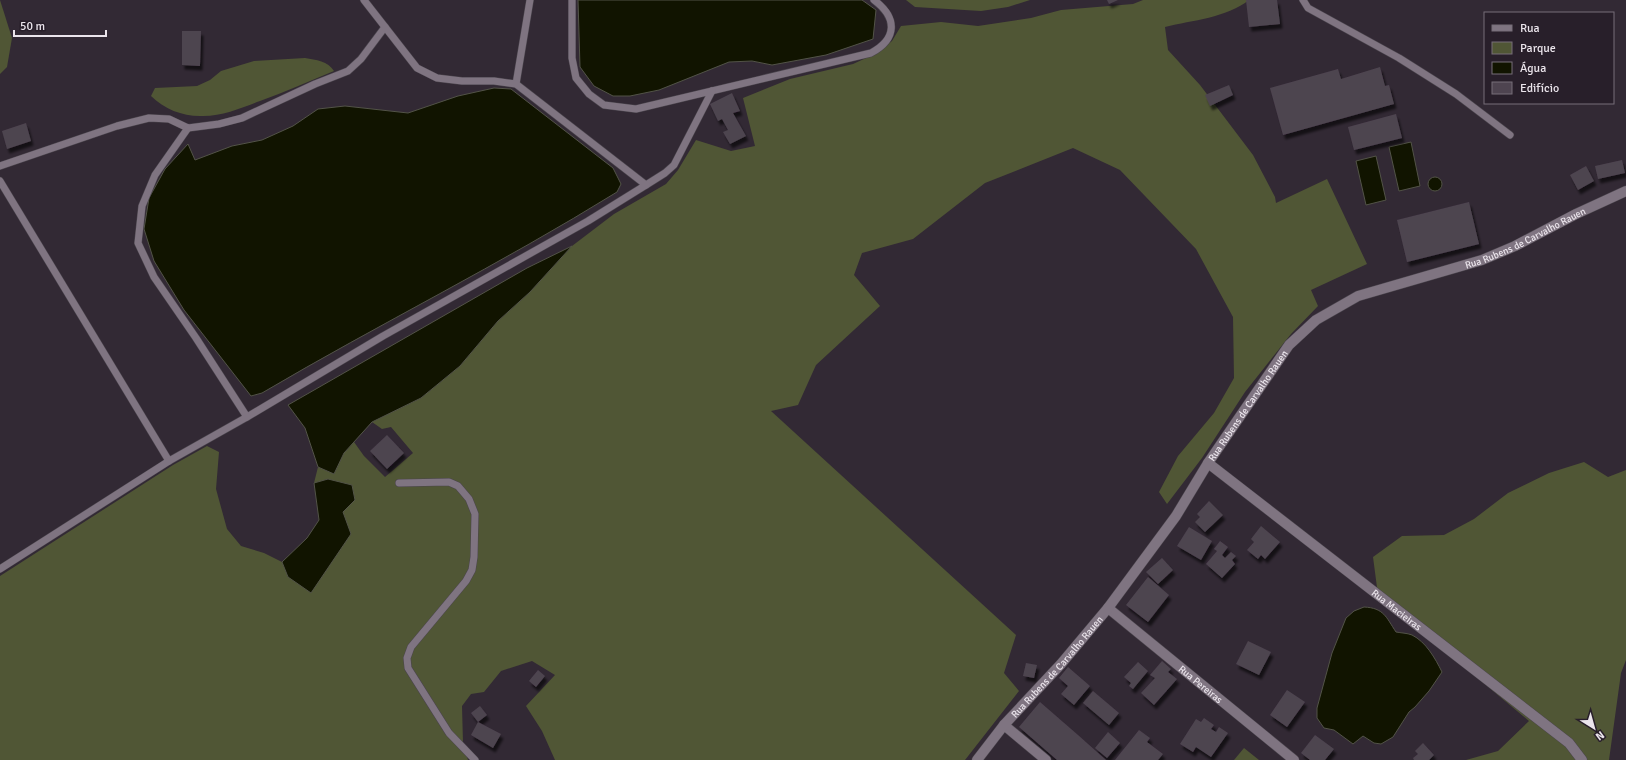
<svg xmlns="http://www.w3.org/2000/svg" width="1626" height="760" font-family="Signika,sans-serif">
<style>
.green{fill:#505635}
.water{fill:#111400;stroke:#525347}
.building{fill:#4e4450;filter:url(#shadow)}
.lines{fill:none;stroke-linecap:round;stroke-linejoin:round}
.lane-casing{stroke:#4b454d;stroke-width:8}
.street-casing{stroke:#4b454d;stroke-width:11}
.lane{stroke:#7f7481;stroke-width:7}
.street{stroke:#7f7481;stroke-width:10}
.labels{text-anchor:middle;stroke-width:3.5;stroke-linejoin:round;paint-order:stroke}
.street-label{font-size:10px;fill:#ebe5ec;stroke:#281f2a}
</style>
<defs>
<filter id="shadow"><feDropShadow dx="2.5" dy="4.5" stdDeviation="1" flood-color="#0009"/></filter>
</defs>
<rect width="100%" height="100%" fill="#322934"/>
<g class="green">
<path d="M0,0L12,38L7,67L0,74Z"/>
<path d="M906,0H1030L1008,7L981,11L915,7Z"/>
<path d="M1143,0H1249C1226,18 1193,20 1165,27L1168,50L1200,85L1253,155L1275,197L1276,203L1327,179L1367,264L1311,290L1318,306L1291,334L1245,392L1202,458L1167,504L1159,492L1178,456L1214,413L1234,378L1233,317L1196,249L1120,170L1073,148L985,183L913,239L862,253L854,275L880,306L816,365L798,405L771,411L1016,635L1004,673L1019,691L965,760H555L542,731L526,706L555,675L532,661L501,671L484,692L471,694L462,706L463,743L468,760H0V576L173,465L207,446L219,452L216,489L227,529L241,546L264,553L282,562L288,577L334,558L350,534L328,479L314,483L318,467L334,474L344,453L354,442L364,456L385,477L413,453L391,427L382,429L372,422L421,398L460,366L498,321L530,292L572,246L614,214L666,184L678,170L696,140L731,151L755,146L743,98L790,79L853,64L877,53L892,41L901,26L941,22L978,26L1031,18L1061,10L1133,4Z"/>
<path d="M305,58C316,60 328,61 334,71C309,81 285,92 260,101C241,108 221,117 200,116C182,116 164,109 151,96L155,88L197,86L210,80L221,71L254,61Z"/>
<path d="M1584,462L1608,477L1626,470V660L1621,673L1609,760H1466L1498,751L1529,721L1378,595L1373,557L1402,536L1444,535L1474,519L1508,493L1549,473Z"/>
<path d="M1244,748L1259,760H1234Z"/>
</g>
<g class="water">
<path d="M578,0H862L876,10L873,39L826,55L772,65L752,61L729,62L659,90L630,96H613L594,86L580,67Z"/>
<path d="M494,88L511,89L613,168L621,184L617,192C501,264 379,324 262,393L251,396L184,310L154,261L144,229L149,198L165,169L188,144L195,160L232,146L262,140L293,126L318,109L345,106L408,113L458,96Z"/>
<path d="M1411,142L1420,186L1399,191L1389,147Z"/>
<path d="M1376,156L1386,200L1366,205L1356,161Z"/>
<circle cx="1435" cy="184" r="7"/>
<path d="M572,246L530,292L498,321L460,366L421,398L372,422L344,453L334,474L318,467L305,428L288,405L527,268Z"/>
<path d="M328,479L352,485L355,500L343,512L351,534L311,593L288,577L282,562L307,538L319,520L314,483Z"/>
<path d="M1364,607C1384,608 1386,617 1396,632C1401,633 1407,633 1412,635C1426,642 1435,658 1442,672L1429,691L1415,707L1409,712L1393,737L1381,744L1374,743L1363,736L1353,744L1334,730L1324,728L1317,718V708L1332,653L1346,618L1354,611Z"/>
</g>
<g class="building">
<path d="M1107,0H1118L1109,4Z"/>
<path d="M1246,0H1277L1280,24L1249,27Z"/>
<path d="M182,31H201L200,66L182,65Z"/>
<path d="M1380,67L1385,86L1389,85L1394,104L1283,135L1270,88L1338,69L1341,79Z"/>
<path d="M1229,85L1233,95L1210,106L1205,95Z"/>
<path d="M732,93L740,111L733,113L746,136L730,144L723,132L728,130L722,119L718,121L710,104Z"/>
<path d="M1396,114L1402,138L1354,150L1348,127Z"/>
<path d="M26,123L31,141L7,149L2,131Z"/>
<path d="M1622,160L1625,173L1598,179L1595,166Z"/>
<path d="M1586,166L1594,181L1578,190L1570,175Z"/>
<path d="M1469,202L1479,244L1407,262L1397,220Z"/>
<path d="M387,435L404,453L387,469L370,451Z"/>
<path d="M1209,501L1223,515L1205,532L1195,522L1200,517L1197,514Z"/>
<path d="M1261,526L1280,542L1265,559L1261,555L1258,559L1247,550L1254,542L1251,539Z"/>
<path d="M1189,527L1212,541L1201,560L1177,546Z"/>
<path d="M1220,541L1228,547L1222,555L1225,558L1231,552L1236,556L1232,560L1235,564L1222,578L1206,564L1217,551L1214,549Z"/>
<path d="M1162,558L1173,570L1158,584L1146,572Z"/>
<path d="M1148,577L1169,595L1148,622L1126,605Z"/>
<path d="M1248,641L1271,652L1259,675L1236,664Z"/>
<path d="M1162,661L1171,669L1168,672L1177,679L1154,705L1141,693L1155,678L1150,675Z"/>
<path d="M1138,662L1148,671L1133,689L1129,686L1131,683L1124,677Z"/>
<path d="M1026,663L1037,665L1034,678L1023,676Z"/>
<path d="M1068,667L1090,686L1074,705L1061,694L1068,686L1059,678Z"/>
<path d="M538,670L545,676L536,687L529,681Z"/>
<path d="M1287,690L1305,702L1287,727L1270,715Z"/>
<path d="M1093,691L1119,713L1109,725L1083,703Z"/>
<path d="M1040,702L1078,735L1106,760H1057L1019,727Z"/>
<path d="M480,706L487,715L478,722L471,713Z"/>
<path d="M1204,718L1214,725L1211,729L1216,732L1219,727L1228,733L1211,757L1196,747L1193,752L1180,744L1196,719L1201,722Z"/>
<path d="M478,722L501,734L493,748L471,735Z"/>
<path d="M1139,730L1150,738L1147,742L1163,754L1158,760H1115Z"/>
<path d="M1108,732L1120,743L1107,758L1095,748Z"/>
<path d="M1315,735L1334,749L1325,760H1310L1301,753Z"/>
<path d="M1423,743L1434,755L1429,760H1414L1413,758L1418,754L1415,751Z"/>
</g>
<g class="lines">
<defs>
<g id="lane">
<path d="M572,0V58L576,78L589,94L604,105L636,109L871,53C897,39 898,18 874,0"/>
<path d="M1303,0L1308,8L1399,58L1456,94L1510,135"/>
<path d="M516,84L530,0"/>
<path d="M0,166L117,126L149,118L169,119L188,128L219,124L242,118L315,84L348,71L361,59L385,27"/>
<path d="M0,181L169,461"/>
<path d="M646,185L665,173L674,165L712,91"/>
<path d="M247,417L383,336L588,221L646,185L516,84L494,81H462L437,78L417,68L364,0"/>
<path d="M399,483L449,482L458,486L469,499L475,514L474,557L472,570L466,581L411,647L407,658L408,668L449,733L475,760"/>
<path d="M0,569L169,461L247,417L196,338L154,277L138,243L142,206L155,175L188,128"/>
</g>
<g id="street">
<path id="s1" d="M1208,463L1569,743L1582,760"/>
<path id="s2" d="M1108,608L1294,760"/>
<path d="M1004,725L1046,760"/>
<path id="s3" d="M977,760L1004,725L1061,664L1108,608L1176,516L1208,463L1289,345L1316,320L1358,296L1482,260L1515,246L1576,214L1626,191"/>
</g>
</defs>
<use href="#lane" class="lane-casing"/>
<use href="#street" class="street-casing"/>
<use href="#lane" class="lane"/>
<use href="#street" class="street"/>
</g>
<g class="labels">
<g class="street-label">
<text dy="4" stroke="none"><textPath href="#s3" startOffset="783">Rua Rubens de Carvalho Rauen</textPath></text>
<text dy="4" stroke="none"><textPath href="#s3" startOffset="447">Rua Rubens de Carvalho Rauen</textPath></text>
<text dy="4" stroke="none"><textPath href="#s1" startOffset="239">Rua Macieiras</textPath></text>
<text dy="4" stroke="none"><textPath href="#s3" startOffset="123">Rua Rubens de Carvalho Rauen</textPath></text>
<text dy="4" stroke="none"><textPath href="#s2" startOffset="120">Rua Pereiras</textPath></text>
</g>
</g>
<rect x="1484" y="12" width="130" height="92" fill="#281f2a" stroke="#766e78"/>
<rect x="1492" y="25" width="20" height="6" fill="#7f7481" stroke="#766e78"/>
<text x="1520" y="32" font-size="12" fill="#ebe5ec">Rua</text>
<rect x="1492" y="42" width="20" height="12" fill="#505635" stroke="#766e78"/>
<text x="1520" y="52" font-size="12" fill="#ebe5ec">Parque</text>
<rect x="1492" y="62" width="20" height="12" fill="#111400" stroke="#766e78"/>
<text x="1520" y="72" font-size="12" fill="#ebe5ec">Água</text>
<rect x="1492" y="82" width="20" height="12" fill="#4e4450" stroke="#766e78"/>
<text x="1520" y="92" font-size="12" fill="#ebe5ec">Edifício</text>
<g transform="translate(1594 728) rotate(143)" stroke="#281f2a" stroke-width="3" paint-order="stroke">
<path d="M0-3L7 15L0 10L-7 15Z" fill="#ebe5ec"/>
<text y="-6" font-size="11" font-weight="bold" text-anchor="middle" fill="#ebe5ec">N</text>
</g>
<path d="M14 30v6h92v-6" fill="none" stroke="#ebe5ec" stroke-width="2"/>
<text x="20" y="30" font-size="12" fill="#ebe5ec" stroke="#281f2a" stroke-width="3" paint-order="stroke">50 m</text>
</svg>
